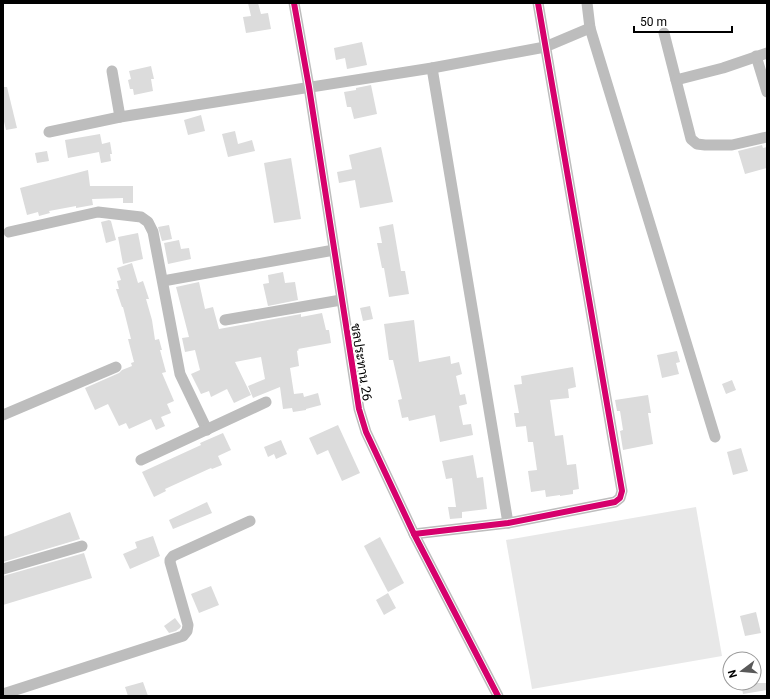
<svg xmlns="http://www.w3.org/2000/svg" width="770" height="699" font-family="Roboto,Sarabun,sans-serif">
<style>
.green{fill:#e8e8e8}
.building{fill:#dcdcdc}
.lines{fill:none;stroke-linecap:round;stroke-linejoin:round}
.minor{stroke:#bdbdbd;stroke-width:11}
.cycleway-casing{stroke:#fff;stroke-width:8}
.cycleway{stroke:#d6006c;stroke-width:6}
.labels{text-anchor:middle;stroke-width:4;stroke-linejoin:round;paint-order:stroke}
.street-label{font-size:13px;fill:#000;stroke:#fff}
</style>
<rect width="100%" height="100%" fill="#fff"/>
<path class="green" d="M696,507L722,656L532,689L506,540Z"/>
<g class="building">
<path d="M248,3H258L261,14L268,13L271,29L246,33L243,17L251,16Z"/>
<path d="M362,42L367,65L347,69L345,58L336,60L334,48Z"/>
<path d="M151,66L154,79H151L153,91L134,95L133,89H130L128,80L131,79L129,71Z"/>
<path d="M371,85L377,114L354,119L351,107H347L344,92L356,90V88Z"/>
<path d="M3,87H7L17,128L6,130L3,117Z"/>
<path d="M201,115L205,131L188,135L184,120Z"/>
<path d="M235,131L238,144L252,140L255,151L228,157L222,134Z"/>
<path d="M100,134L102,144L110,142L112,154H110L111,161L101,163L99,152L68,158L65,140Z"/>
<path d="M762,145L763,148L767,147V168L745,174L738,151Z"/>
<path d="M381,147L393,202L360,208L355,180L339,183L337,172L352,169L349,155Z"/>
<path d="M47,151L49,161L37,163L35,153Z"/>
<path d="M291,158L301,219L274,223L264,163Z"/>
<path d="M88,170L90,186H133V203H123V198L92,199L93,205L76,208V206L49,211L50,213L39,216L38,212L27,215L20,188Z"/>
<path d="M109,220L111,221L116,240L106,243L101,222Z"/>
<path d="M393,224L401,271H405L409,294L389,297L384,268H382L377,243H382L379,227Z"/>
<path d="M169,225L172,239L162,241L158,227Z"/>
<path d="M138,233L143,259L123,264L118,237Z"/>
<path d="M179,240L181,249L189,248L191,259L168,264L164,243Z"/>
<path d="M132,263L138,283L143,281L149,299H146L152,320L155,340L159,339L162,350H160L166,372L162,373L174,401L167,404L171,413L161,417L165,426L156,430L151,419L129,429L126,423L119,426L108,404L95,410L85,388L119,373L122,370L132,366L131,363L134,362L128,339H131L123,307H122L116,289H119L117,281L121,280L117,268Z"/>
<path d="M283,272L285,283L295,282L298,300L268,306L263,284L269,283L268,275Z"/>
<path d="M199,282L205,309L213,307L219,329L301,314V317L322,313L326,330H329L331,343L298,349L299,350L297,351L299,366L290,368L294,394L303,393L304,397L318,393L321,405L306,409V410L293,412L292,408L283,409L280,387L253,398L248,386L265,379L261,357L235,362L251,395L234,403L227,389L211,397L209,391L201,394L191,374L200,370L195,350L185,352L182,338L189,337L176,287Z"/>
<path d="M370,306L373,319L363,321L360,308Z"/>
<path d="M414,320L419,362L450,356L451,364L459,362L462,374L456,376L460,395L465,394L467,404L459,406L463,425L471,424L473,435L440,442L435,415L409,421L408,417L402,418L398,400L402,399L393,360H389L384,324Z"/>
<path d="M677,351L680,362L676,363L679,374L662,378L657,355Z"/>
<path d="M573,367L576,387L568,389L569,398L550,400L555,436L563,435L567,465L576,464L579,489L573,490V494L560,496V495L546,497L545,490L531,492L528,471L537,470L533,442H528L526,426L516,427L514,413H519L514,385L522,384L521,376Z"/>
<path d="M732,380L736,390L726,394L722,384Z"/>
<path d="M648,395L651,413H648L653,444L623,450L620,431L623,430L620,411H617L615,400Z"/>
<path d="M338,425L360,473L342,481L328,450L317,455L309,438Z"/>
<path d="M223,433L231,450L218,456L222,465L212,469L211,468L165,489L166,491L154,497L142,472L201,445L200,443Z"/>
<path d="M281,440L287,454L276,459L274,454L268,457L264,447Z"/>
<path d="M741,448L748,471L733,475L727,452Z"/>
<path d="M473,455L477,478L483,477L487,509L462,512V518L450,519L448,507H456L452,478L446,479L442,461Z"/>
<path d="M207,502L212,513L173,529L169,520Z"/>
<path d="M70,512L80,539L3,562V537Z"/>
<path d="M153,536L160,556L130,569L123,554L137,548L135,542Z"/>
<path d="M380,537L404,583L388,592L364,546Z"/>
<path d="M84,553L92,578L3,605V576Z"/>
<path d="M211,586L219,605L199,613L191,594Z"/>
<path d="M388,593L396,608L384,615L376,600Z"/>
<path d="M756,612L761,633L745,636L740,616Z"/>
<path d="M175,618L181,626L180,628L176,631L169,633L164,626Z"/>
<path d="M143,682L148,696H128L125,687Z"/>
<path d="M741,683H767V690L743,694Z"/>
</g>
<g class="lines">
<g class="minor">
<path d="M294,3L309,87L359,409L366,432L414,534L498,696"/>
<path d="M587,3L590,28L715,437"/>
<path d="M664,33L691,139L697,144L705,145H732L767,137"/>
<path d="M756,56L767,92"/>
<path d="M432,68L508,523"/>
<path d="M112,71L120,117"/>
<path d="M676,80L723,68L767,53"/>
<path d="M49,132L120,117L432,68L545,47L590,28"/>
<path d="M9,232L98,212L141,217L148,222L153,232L180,374L207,430"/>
<path d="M163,281L334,250"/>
<path d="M225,320L341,300"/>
<path d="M3,415L116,367"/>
<path d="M141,460L266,402"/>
<path d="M414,534L508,523L615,502L620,498L622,491L538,3"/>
<path d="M3,569L82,546"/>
<path d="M3,694L183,636L187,631L188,625L170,562V560L173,556L250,521"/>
</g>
<defs>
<g id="cycleway">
<path d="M294,3L309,87L359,409L366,432L414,534L498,696"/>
<path d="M414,534L508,523L615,502L620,498L622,491L538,3"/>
</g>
</defs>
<use href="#cycleway" class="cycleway-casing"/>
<use href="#cycleway" class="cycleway"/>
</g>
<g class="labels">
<g class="street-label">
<text transform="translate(362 362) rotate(81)" y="5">ชลประทาน 26</text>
</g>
</g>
<rect width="770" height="699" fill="none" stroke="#000000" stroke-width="8"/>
<g transform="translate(742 671) rotate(254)"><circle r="19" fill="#ffffff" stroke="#999999"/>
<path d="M0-3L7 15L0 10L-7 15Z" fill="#595959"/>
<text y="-6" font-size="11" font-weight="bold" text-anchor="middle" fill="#000000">N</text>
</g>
<path d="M634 26v6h98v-6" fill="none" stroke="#000000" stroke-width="2"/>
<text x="640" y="26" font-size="12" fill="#000000" stroke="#ffffff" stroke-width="3" paint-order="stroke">50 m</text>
</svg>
